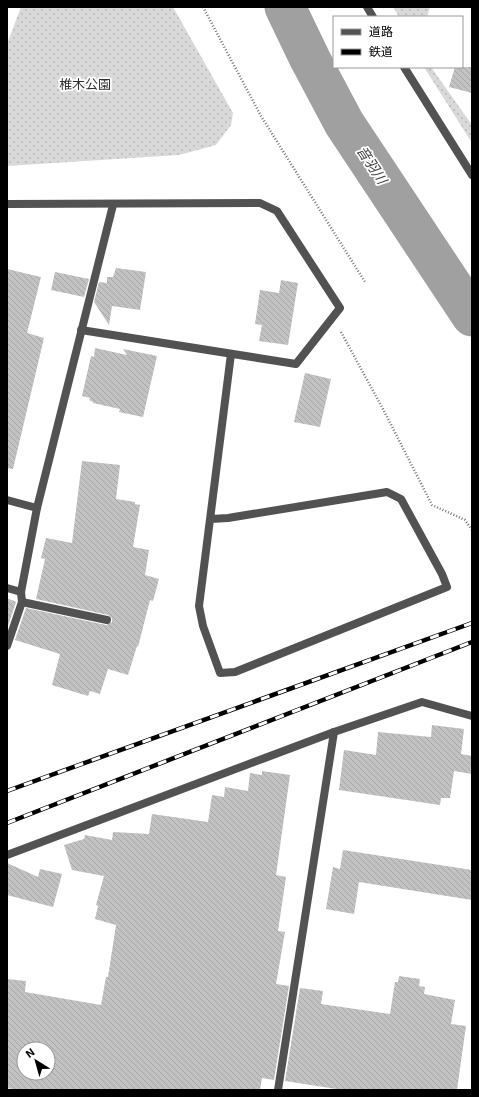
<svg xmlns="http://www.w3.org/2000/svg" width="479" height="1097" font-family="'Exo 2','Noto Sans JP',sans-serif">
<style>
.grass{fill:url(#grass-dots)}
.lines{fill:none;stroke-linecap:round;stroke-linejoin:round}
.river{stroke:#a0a0a0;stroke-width:41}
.building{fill:url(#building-back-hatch);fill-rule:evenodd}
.path{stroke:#747474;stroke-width:2.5;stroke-dasharray:1 2;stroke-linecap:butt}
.street{stroke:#525252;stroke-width:8}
.rail-casing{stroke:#000;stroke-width:4.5}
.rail{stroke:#fff;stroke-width:3;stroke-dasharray:9;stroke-linecap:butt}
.labels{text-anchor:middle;stroke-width:3.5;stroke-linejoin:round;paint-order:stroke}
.park-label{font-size:13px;fill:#303030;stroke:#fff}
.water-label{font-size:14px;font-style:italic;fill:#414141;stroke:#fff}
</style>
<defs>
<pattern id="grass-dots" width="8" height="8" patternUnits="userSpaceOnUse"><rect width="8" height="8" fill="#d9d9d9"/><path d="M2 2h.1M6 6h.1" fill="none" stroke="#b8b8b8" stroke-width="1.8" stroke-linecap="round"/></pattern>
<pattern id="building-back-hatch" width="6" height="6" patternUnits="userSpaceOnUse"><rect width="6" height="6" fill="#c2c2c2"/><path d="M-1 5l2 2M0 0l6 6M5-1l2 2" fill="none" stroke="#a5a5a5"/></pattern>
</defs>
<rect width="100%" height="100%" fill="#fff"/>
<g class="grass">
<path d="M21,7H173L233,113L231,125L216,145L179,155L7,166V44Z"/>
<path d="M393,7H430L427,17H399Z"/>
<path d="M424,67H431L472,125V143Z"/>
</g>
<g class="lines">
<path class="river" d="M285,7L310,59L344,123L472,316"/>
</g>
<g class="building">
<path d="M455,67H472V93L449,87Z"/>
<path d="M116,268L146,272L140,310L112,306L109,325L94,302L99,282L107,283V277H113Z"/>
<path d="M7,269L41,277L27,333L44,338L13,469L7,468Z"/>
<path d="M55,272L89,279L84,297L51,290Z"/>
<path d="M281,280L298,283L288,345L259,341L262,325L255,324L260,290L279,293Z"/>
<path d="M95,348L127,355L123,349L157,356L143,417L119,412L120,409L93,403V402L89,400L90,398L82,396L91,356L94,357Z"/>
<path d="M305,373L331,379L320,427L294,422Z"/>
<path d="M82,461L120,465L116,499L135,502V504L140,505L133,547L149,550L145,575L159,579L153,601L150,600L138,647L137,646L128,675L108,669L100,694L90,691L88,696L52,685L60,654L15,640L26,608L106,625L112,622V618L108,615L36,599L45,559L41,558L46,538L72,543Z"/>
<path d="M7,598L16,602L7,629Z"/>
<path d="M432,725L464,729L461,754L472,756V774L454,771L450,798H441L440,805L339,790L344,750L376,755L378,732L431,737Z"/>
<path d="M262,771L290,775L276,875L286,877L278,931L285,932L276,984L289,986L274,1080L262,1078L260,1090H19L7,1088V979L26,981L25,992L101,1005L106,977H108L116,925L95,919L98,906L96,905L104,876L72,870L64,845L84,839L85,835L112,840L113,832L149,834L152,814L208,822L212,795L224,797L225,787L248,791L250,773L262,775ZM24,1049H48V1073H24Z"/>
<path d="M343,850L472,870V900L359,882L354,914L326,909L333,867L340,869Z"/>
<path d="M7,863L38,877L40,869L62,874L53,907L7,895Z"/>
<path d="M399,976L420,979L419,986L425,987L424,994L455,1000L451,1024L466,1026L457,1090H343L285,1081L300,988L323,991L321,1004L390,1014L395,982H398Z"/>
</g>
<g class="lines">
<g class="path">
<path d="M203,7L261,116L365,282"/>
<path d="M341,332L384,411L432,505L465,520L472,530"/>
</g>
<g class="street">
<path d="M367,7L373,17"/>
<path d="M404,67L472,175"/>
<path d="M7,204L260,203L277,211L340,308L296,364L81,330"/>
<path d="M7,500L37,508"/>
<path d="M211,519L228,518L387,492L401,499L442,574L447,587L235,672L220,673L203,626L199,606L231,354"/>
<path d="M7,588L21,592"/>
<path d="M22,602L107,620"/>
<path d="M7,646L22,602L21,592L37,508L113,205"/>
<path d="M7,855L334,732L422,702L472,716"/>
<path d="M278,1090L334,732"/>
</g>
<defs>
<g id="rail">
<path d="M7,791L472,623"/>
<path d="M7,823L472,642"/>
</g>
</defs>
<use href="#rail" class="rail-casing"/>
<use href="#rail" class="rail"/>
</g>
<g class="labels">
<g class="park-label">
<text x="85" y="89">椎木公園</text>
</g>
<g class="water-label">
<text transform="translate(372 165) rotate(57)" y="5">音羽川</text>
</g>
</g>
<rect width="479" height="1097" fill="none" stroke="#000000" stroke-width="16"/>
<rect x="333" y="16" width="130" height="52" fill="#ffffff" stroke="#999999"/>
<rect x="341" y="29" width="20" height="6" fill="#525252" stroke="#999999"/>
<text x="369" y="36" font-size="12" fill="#000000">道路</text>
<rect x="341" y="49" width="20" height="6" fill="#000000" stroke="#999999"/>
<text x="369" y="56" font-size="12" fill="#000000">鉄道</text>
<g transform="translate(36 1061) rotate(323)"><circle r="19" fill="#ffffff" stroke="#999999"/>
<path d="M0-3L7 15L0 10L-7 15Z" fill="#000000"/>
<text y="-6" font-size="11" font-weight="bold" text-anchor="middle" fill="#000000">N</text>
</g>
</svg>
